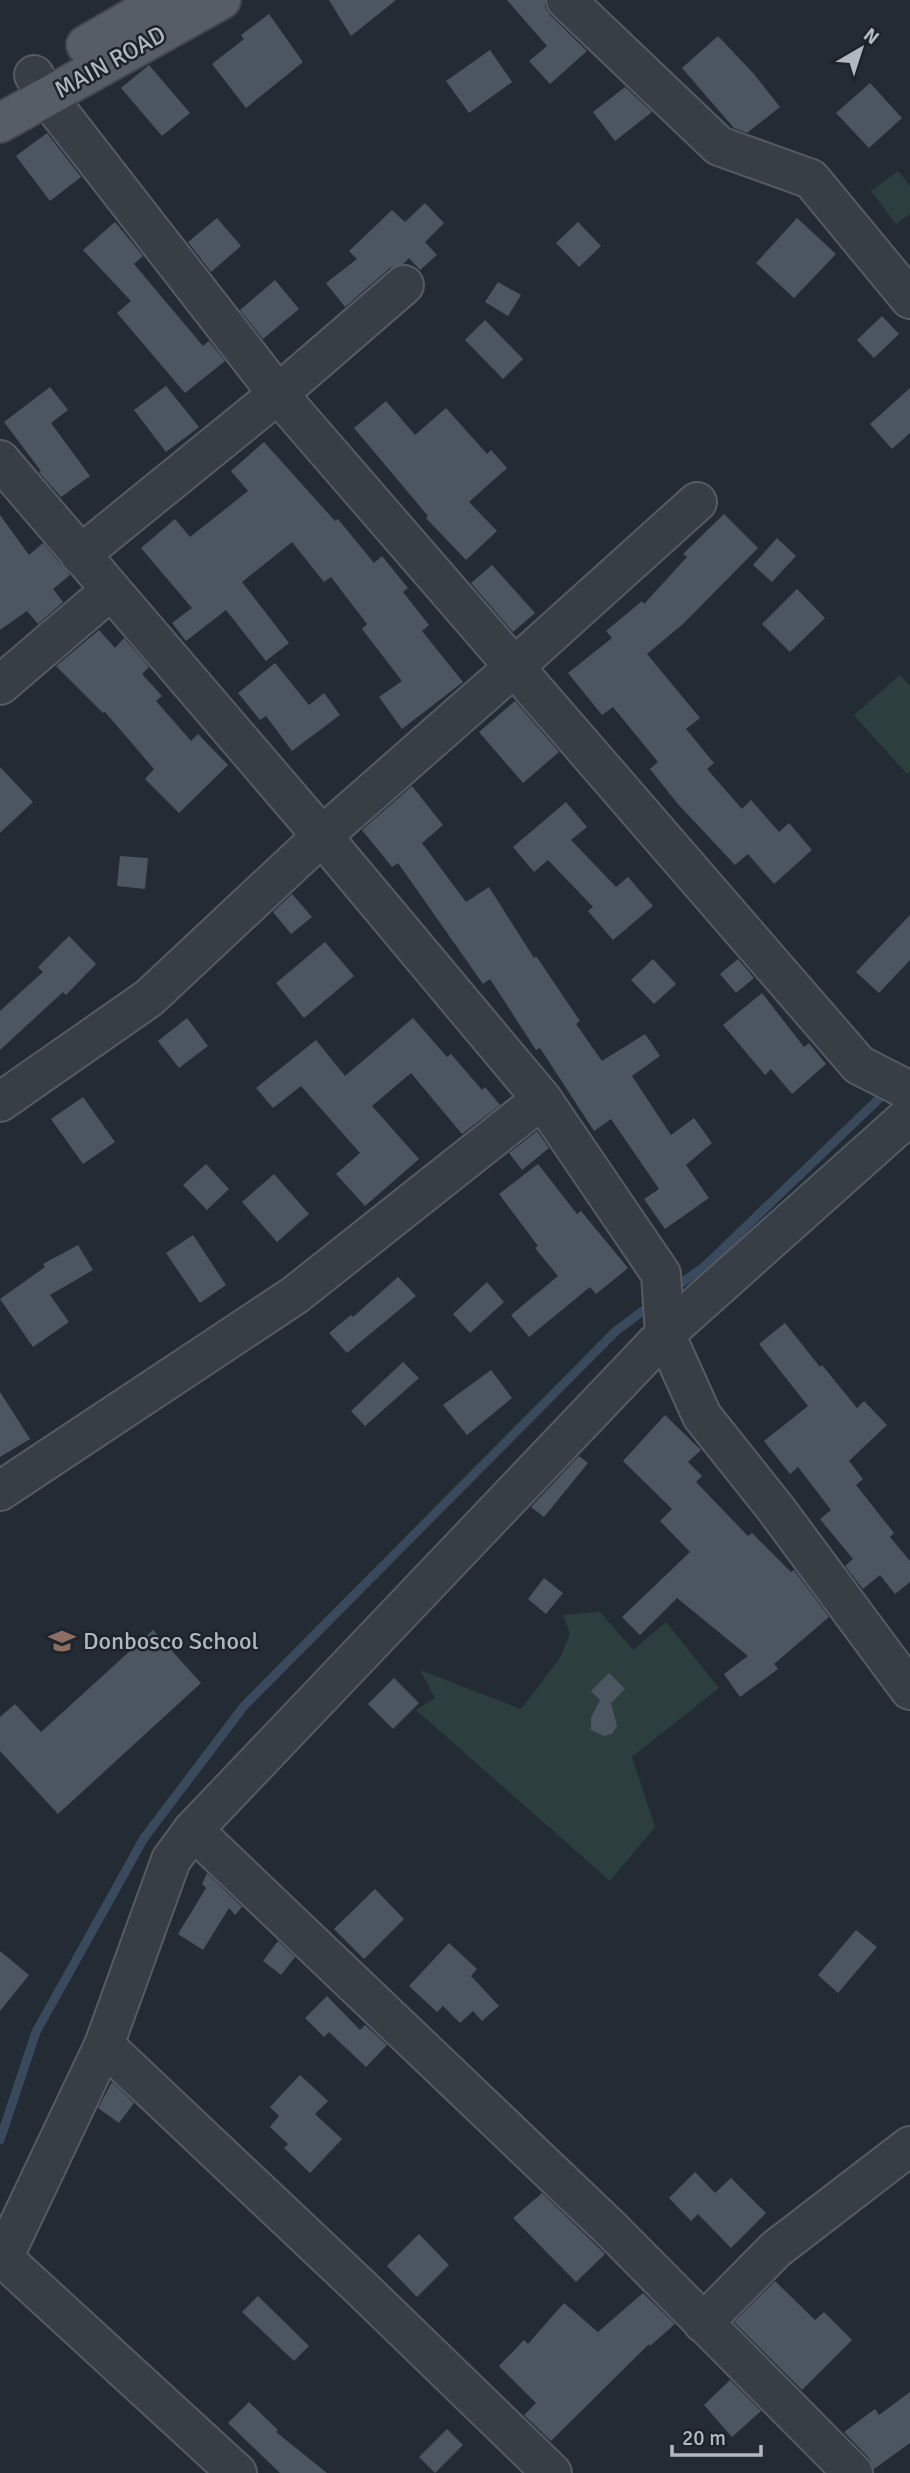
<svg xmlns="http://www.w3.org/2000/svg" width="910" height="2473" font-family="Signika,sans-serif">
<style>
.green{fill:#2c3e3d}
.lines{fill:none;stroke-linecap:round;stroke-linejoin:round}
.stream{stroke:#3a4a5c;stroke-width:9}
.building{fill:#4c5661}
.minor-casing{stroke:#545b64;stroke-width:42}
.major-casing{stroke:#40474f;stroke-width:42}
.minor{stroke:#373e46;stroke-width:38}
.major{stroke:#555d66;stroke-width:38}
.labels{text-anchor:middle;stroke-width:5;stroke-linejoin:round;paint-order:stroke}
.street-label{font-size:24px;fill:#b1b8c2;stroke:#1c232b}
.poi-label{font-size:24px;fill:#b1b8c2;stroke:#1c232b;text-anchor:start}
</style>
<rect width="100%" height="100%" fill="#232c35"/>
<g class="green">
<path d="M898,171L910,186V214L896,224L871,191Z"/>
<path d="M900,675L910,686V772L907,774L854,715Z"/>
<path d="M600,1612L633,1650L666,1622L719,1688L632,1757L655,1827L610,1881L416,1710L435,1698L420,1670L521,1709L560,1658L570,1634L563,1615Z"/>
</g>
<g class="lines">
<g class="stream">
<path d="M673,1289L704,1267L887,1091"/>
<path d="M0,2140L36,2032L144,1838L244,1706L616,1331L652,1304"/>
</g>
</g>
<g class="building">
<path d="M329,0H396L351,36Z"/>
<path d="M507,0H545V7L551,16L587,51L550,84L529,61L547,46Z"/>
<path d="M269,14L303,62L246,108L212,64L244,39L241,35Z"/>
<path d="M718,36L753,73L780,107L747,133L734,128L682,68Z"/>
<path d="M490,50L512,82L469,113L446,81Z"/>
<path d="M149,65L190,113L162,136L121,88Z"/>
<path d="M870,83L902,118L869,148L836,113Z"/>
<path d="M625,87L652,112L615,141L593,112Z"/>
<path d="M47,133L81,177L50,201L16,156Z"/>
<path d="M425,203L444,223L425,242L437,255L420,270L409,258L403,264L390,268L345,307L326,283L357,259L349,251L392,210L405,222Z"/>
<path d="M217,218L241,246L211,272L188,242Z"/>
<path d="M797,218L836,254L794,298L756,263Z"/>
<path d="M115,222L143,256L134,264L203,346L209,341L225,361L185,393L117,313L131,301L83,250Z"/>
<path d="M578,222L601,246L579,267L556,243Z"/>
<path d="M275,280L299,309L263,339L240,310Z"/>
<path d="M498,282L521,295L508,316L485,302Z"/>
<path d="M882,316L899,334L874,358L857,340Z"/>
<path d="M485,320L523,359L503,379L465,340Z"/>
<path d="M166,386L199,427L166,452L134,410Z"/>
<path d="M50,387L68,410L51,423L90,476L61,497L39,472L41,471L4,422Z"/>
<path d="M910,388V433L892,449L870,424Z"/>
<path d="M386,401L415,435L446,408L487,454L491,450L507,468L469,502L497,531L466,560L426,518L428,516L354,428Z"/>
<path d="M264,442L335,521L338,519L374,563L382,556L408,588L403,592L429,625L422,631L463,682L402,729L379,697L402,681L362,629L367,624L331,577L324,582L292,542L242,582L289,643L266,661L226,610L186,641L172,623L192,608L141,548L175,519L190,537L248,491L231,471Z"/>
<path d="M724,514L758,548L683,624L647,654L700,718L686,729L714,763L707,769L742,809L751,800L779,832L789,823L812,850L774,884L748,854L735,865L677,803L650,769L658,762L613,707L602,715L568,673L612,638L606,631L642,601L644,604L687,557L683,554Z"/>
<path d="M0,515L29,555L43,543L70,575L53,589L63,602L38,624L27,611L0,630Z"/>
<path d="M777,538L796,556L772,582L753,565Z"/>
<path d="M492,565L535,613L513,632L471,583Z"/>
<path d="M797,589L825,618L790,652L762,624Z"/>
<path d="M99,630L115,648L124,638L149,667L142,674L162,696L156,701L191,741L198,734L228,765L179,813L145,779L154,769L105,712L103,713L56,666Z"/>
<path d="M275,663L309,705L324,693L340,715L292,751L266,716L260,720L238,693Z"/>
<path d="M515,701L559,752L523,783L479,732Z"/>
<path d="M0,767L33,802L0,833Z"/>
<path d="M412,786L443,825L422,843L466,902L489,887L534,958L536,956L580,1021L576,1024L602,1061L645,1034L660,1056L632,1076L671,1135L694,1118L712,1143L686,1165L709,1198L665,1229L644,1199L659,1189L611,1119L594,1131L540,1048L536,1050L490,979L483,984L398,863L392,867L362,830Z"/>
<path d="M566,802L587,827L571,840L616,887L628,877L653,906L613,940L588,911L593,907L548,860L534,872L513,847Z"/>
<path d="M120,856L148,858L145,889L117,886Z"/>
<path d="M292,894L312,917L291,934L273,912Z"/>
<path d="M910,915V960L879,993L856,972Z"/>
<path d="M69,936L96,964L66,995L63,992L0,1050V1011L43,972L38,967Z"/>
<path d="M325,942L354,976L304,1018L276,983Z"/>
<path d="M653,959L676,984L654,1004L631,980Z"/>
<path d="M738,959L754,978L736,993L720,974Z"/>
<path d="M762,993L804,1047L809,1043L826,1064L792,1094L771,1069L765,1075L723,1025Z"/>
<path d="M187,1018L208,1046L179,1068L158,1041Z"/>
<path d="M413,1018L447,1057L451,1054L482,1090L485,1087L500,1105L462,1134L411,1073L372,1106L419,1159L365,1206L336,1174L360,1153L301,1086L273,1108L256,1088L316,1040L345,1076Z"/>
<path d="M83,1097L115,1142L83,1164L51,1119Z"/>
<path d="M537,1131L549,1148L522,1170L509,1153Z"/>
<path d="M206,1164L229,1189L207,1210L183,1185Z"/>
<path d="M538,1164L577,1214L581,1211L628,1268L596,1294L590,1287L529,1337L511,1315L558,1276L535,1248L538,1246L499,1194Z"/>
<path d="M274,1174L309,1214L277,1242L242,1202Z"/>
<path d="M193,1235L226,1285L200,1303L166,1253Z"/>
<path d="M78,1245L93,1270L50,1295L69,1322L33,1347L0,1299L45,1267L43,1264Z"/>
<path d="M398,1277L416,1296L347,1353L329,1333L351,1315L353,1317Z"/>
<path d="M487,1282L504,1302L470,1333L453,1314Z"/>
<path d="M785,1323L820,1367L822,1365L857,1408L864,1401L887,1425L849,1461L863,1479L856,1485L894,1533L890,1537L910,1561V1582L895,1594L880,1575L863,1589L845,1566L853,1559L820,1519L831,1510L798,1467L790,1474L764,1441L808,1406L759,1344Z"/>
<path d="M403,1362L419,1378L365,1426L351,1411Z"/>
<path d="M491,1370L512,1398L467,1435L443,1405Z"/>
<path d="M0,1392L30,1439L0,1457Z"/>
<path d="M665,1415L701,1450L688,1462L702,1476L696,1482L748,1536L752,1533L791,1572L794,1570L829,1617L774,1664L778,1669L740,1697L724,1674L748,1656L677,1598L640,1635L622,1617L690,1552L660,1521L672,1509L623,1461Z"/>
<path d="M579,1456L588,1463L544,1517L531,1507Z"/>
<path d="M544,1578L563,1593L546,1614L528,1599Z"/>
<path d="M153,1630L201,1683L58,1814L0,1751V1717L15,1704L41,1732Z"/>
<path d="M609,1673L625,1689L611,1703L617,1726L612,1734L604,1736L591,1730V1718L600,1700L591,1691Z"/>
<path d="M394,1678L419,1703L393,1729L368,1704Z"/>
<path d="M207,1873L242,1907L235,1915L229,1908L203,1950L178,1934L206,1888L202,1884Z"/>
<path d="M375,1889L404,1919L364,1959L334,1929Z"/>
<path d="M856,1930L877,1947L838,1993L818,1975Z"/>
<path d="M278,1941L295,1957L281,1975L263,1961Z"/>
<path d="M449,1943L477,1969L471,1976L499,2006L482,2021L473,2011L460,2023L443,2006L437,2012L409,1986Z"/>
<path d="M0,1951L29,1975L0,2011Z"/>
<path d="M327,1996L360,2030L365,2025L387,2045L366,2067L329,2032L324,2037L305,2018Z"/>
<path d="M300,2075L328,2101L315,2114L342,2139L310,2173L284,2148L288,2144L270,2127L279,2116L270,2107Z"/>
<path d="M112,2082L134,2103L119,2123L98,2108Z"/>
<path d="M695,2172L715,2193L731,2178L766,2213L731,2248L698,2214L691,2221L669,2198Z"/>
<path d="M542,2193L605,2254L576,2282L513,2218Z"/>
<path d="M419,2234L449,2265L417,2297L387,2266Z"/>
<path d="M775,2281L815,2320L824,2312L852,2340L802,2390L734,2322Z"/>
<path d="M643,2293L675,2324L650,2346L649,2344L551,2441L524,2415L536,2403L499,2366L524,2340L528,2344L564,2303L598,2332Z"/>
<path d="M258,2296L309,2346L294,2361L242,2312Z"/>
<path d="M730,2380L761,2411L732,2437L704,2405Z"/>
<path d="M910,2392V2443L874,2469L869,2458L844,2432L875,2409L879,2415Z"/>
<path d="M249,2402L278,2430L276,2432L327,2473H280L228,2423Z"/>
<path d="M447,2429L463,2445L435,2473L419,2457Z"/>
</g>
<g class="lines">
<defs>
<g id="minor">
<path d="M566,0L719,146L811,179L910,299"/>
<path d="M34,75L47,97L278,394L859,1065L910,1091"/>
<path d="M0,460L322,836L542,1099L661,1274L665,1334L702,1416L776,1509L910,1690"/>
<path d="M80,555L278,394L404,285"/>
<path d="M0,685L110,591"/>
<path d="M0,1102L149,998L322,836L513,668L697,502"/>
<path d="M0,1491L295,1295L542,1099"/>
<path d="M193,1830L610,2228L853,2473"/>
<path d="M104,2045L356,2283L552,2473"/>
<path d="M703,2323L776,2249L910,2146"/>
<path d="M237,2473L3,2258L104,2045L171,1860L193,1830L665,1334L910,1115"/>
</g>
<g id="major">
<path d="M86,45L164,0"/>
<path d="M0,123L221,0"/>
</g>
</defs>
<use href="#minor" class="minor-casing"/>
<use href="#major" class="major-casing"/>
<use href="#minor" class="minor"/>
<use href="#major" class="major"/>
</g>
<defs>
<symbol id="school-bare" viewBox="-9 -9 18 18"><path d="M0-5L7-2L0 1L-7-2ZM-4 1L0 2.5L4 1V4Q0 6-4 4Z" fill="#8d6e63" stroke="#1c232b" stroke-width="2.5" paint-order="stroke"/></symbol>
</defs>
<g fill-rule="evenodd">
<use href="#school-bare" x="43" y="1622" width="38" height="38"/>
</g>
<g class="labels">
<g class="street-label">
<text transform="translate(110 62) rotate(-29)" y="8">MAIN ROAD</text>
</g>
<g class="poi-label">
<text x="83" y="1649">Donbosco School</text>
</g>
</g>
<g transform="translate(861 49) rotate(39)" stroke="#1c232b" stroke-width="5" paint-order="stroke">
<path d="M0-5L12 26L0 18L-12 26Z" fill="#b1b8c2"/>
<text y="-10" font-size="19" font-weight="bold" text-anchor="middle" fill="#b1b8c2">N</text>
</g>
<path d="M672 2445v10h89v-10" fill="none" stroke="#b1b8c2" stroke-width="3.5"/>
<text x="682" y="2445" font-size="21" fill="#b1b8c2" stroke="#1c232b" stroke-width="5" paint-order="stroke">20 m</text>
</svg>
